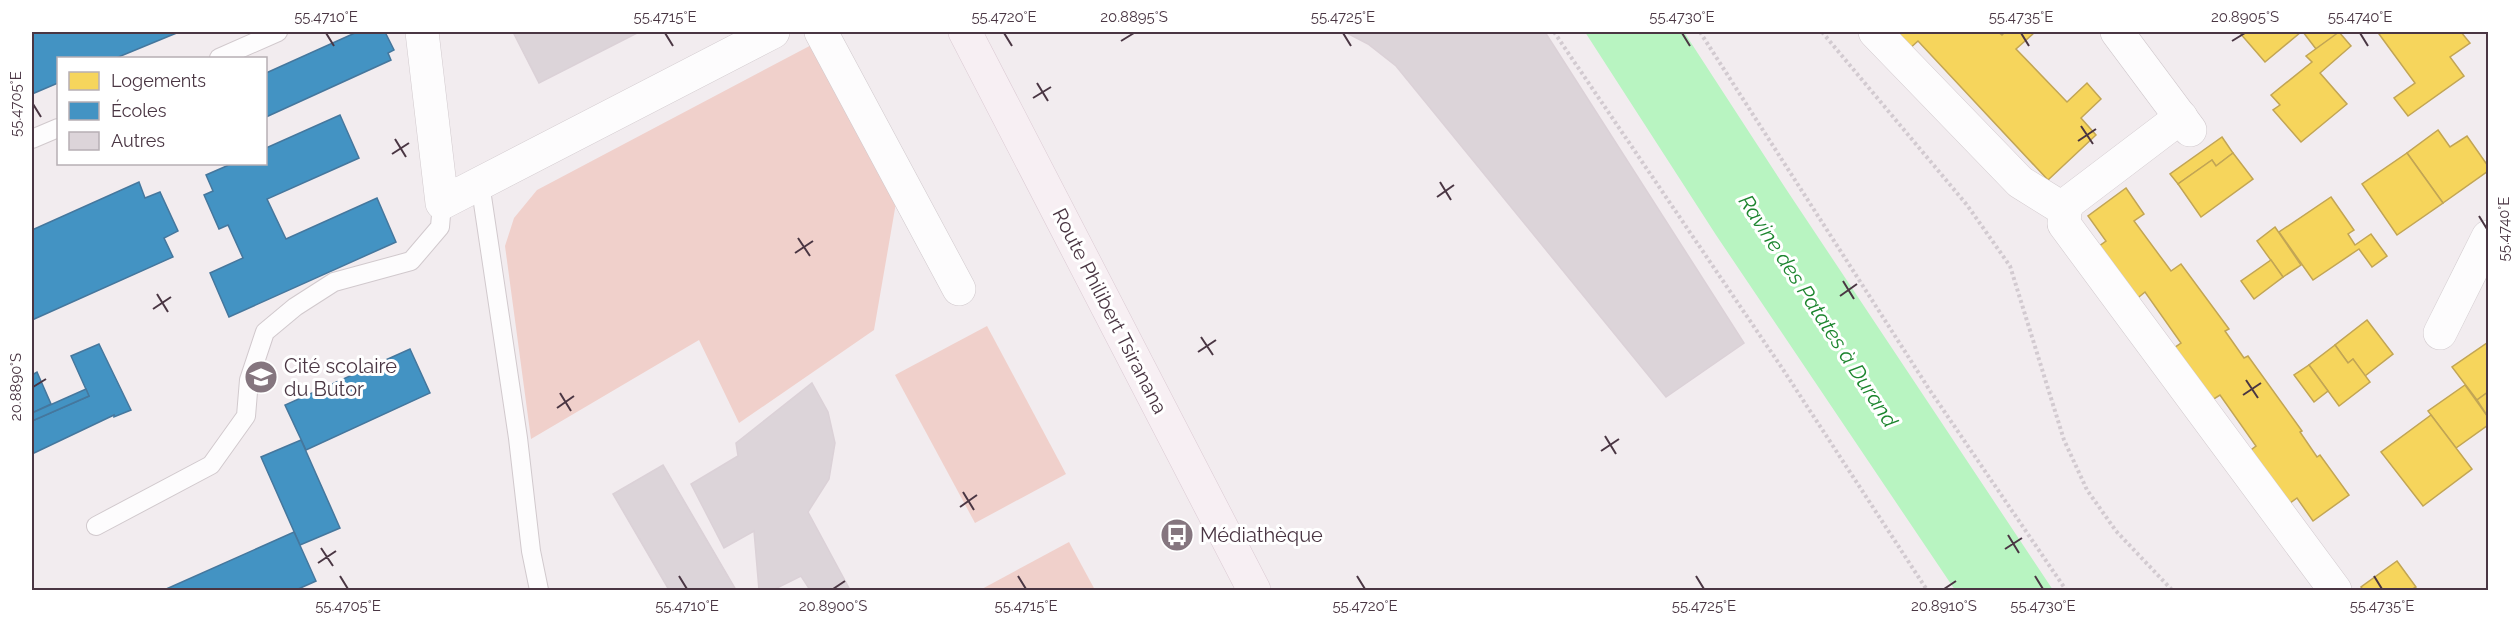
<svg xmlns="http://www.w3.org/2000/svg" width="2520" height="622" font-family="Raleway,sans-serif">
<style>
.green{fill:#f0d0cb}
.water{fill:#b8f4c1}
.homes{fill:#f6d55c;stroke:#c2a554;stroke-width:1.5}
.schools{fill:#4393c3;stroke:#45779d;stroke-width:1.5}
.building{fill:#dcd4d9;stroke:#dbd1d7;stroke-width:1.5}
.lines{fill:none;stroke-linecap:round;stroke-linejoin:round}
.service-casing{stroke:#d1c9cd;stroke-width:20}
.minor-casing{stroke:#d1c9cd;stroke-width:34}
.secondary-casing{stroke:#dbcad3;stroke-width:34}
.path{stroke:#d2cad0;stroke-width:4;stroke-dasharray:3 3;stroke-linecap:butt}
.service{stroke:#fdfcfd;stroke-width:18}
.minor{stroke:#fdfcfd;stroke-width:33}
.secondary{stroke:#f7eff3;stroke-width:33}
.ticks{fill:none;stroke:#4a3643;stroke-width:2}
.labels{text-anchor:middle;stroke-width:6;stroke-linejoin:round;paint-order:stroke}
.street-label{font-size:20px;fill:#4a3643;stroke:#fff}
.poi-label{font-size:20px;fill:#4a3643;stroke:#fff;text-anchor:start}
.water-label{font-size:21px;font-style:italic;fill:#1c852e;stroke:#fff}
.neatline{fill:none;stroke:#4a3643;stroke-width:2}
.ticks-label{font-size:15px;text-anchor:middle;fill:#4a3643}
</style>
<rect width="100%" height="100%" fill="#f2ecef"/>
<g class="green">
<path d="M819,41L897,197L874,330L739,423L699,340L531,439L505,246L514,218L537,190Z"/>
<path d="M987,326L1066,474L975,523L895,375Z"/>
<path d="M1069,542L1095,590H980Z"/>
</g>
<path class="water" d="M1585,32H1684L1786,189L2053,590H1955L1716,235Z"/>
<g class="homes">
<path d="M1890,32H1998L2002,35L2005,32H2035L2016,49L2067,102L2087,83L2101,99L2081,118L2096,135L2048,180L1918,41L1908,50Z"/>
<path d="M2239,32H2301L2265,62Z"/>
<path d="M2303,32H2340L2316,49Z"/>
<path d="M2339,32L2351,46L2320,73L2347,104L2301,142L2273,110L2280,105L2271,95L2312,62L2306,56Z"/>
<path d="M2383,32H2461L2470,43L2450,57L2464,76L2408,116L2394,98L2415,83L2379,34Z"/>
<path d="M2438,130L2450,147L2467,136L2488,166V171L2443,203L2407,153Z"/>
<path d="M2222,137L2233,153L2216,166L2212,160L2178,184L2170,174Z"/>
<path d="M2233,153L2253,179L2201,217L2178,184L2212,160L2216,166Z"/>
<path d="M2407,153L2443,203L2397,235L2362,184Z"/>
<path d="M2126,188L2144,214L2134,221L2171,271L2181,264L2229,329L2225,331L2244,358L2248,356L2302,431L2300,432L2317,457L2320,455L2349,495L2313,521L2297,498L2286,506L2247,453L2256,446L2220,395L2209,402L2171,350L2181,343L2145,292L2134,301L2095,249L2106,241L2088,216Z"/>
<path d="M2331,197L2354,230L2348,234L2355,245L2371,234L2387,256L2372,267L2359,249L2313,280L2279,232Z"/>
<path d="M2275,227L2301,265L2283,277L2257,241Z"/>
<path d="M2271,260L2283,277L2254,299L2241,281Z"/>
<path d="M2367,320L2393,354L2365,376L2353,359L2348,363L2335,345Z"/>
<path d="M2487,343L2488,346V392L2477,400L2452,367Z"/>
<path d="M2335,345L2348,363L2353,359L2370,382L2339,406L2309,365Z"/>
<path d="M2309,365L2328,391L2314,402L2294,375Z"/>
<path d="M2465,385L2488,417V425L2456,448L2428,411Z"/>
<path d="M2488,392V417L2477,400Z"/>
<path d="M2431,415L2472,469L2423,506L2381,452Z"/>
<path d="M2397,561L2416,587L2411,590H2363L2361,587Z"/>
</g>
<g class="schools">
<path d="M32,32H179L116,58H58V83L32,94Z"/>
<path d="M357,32H385L394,50L388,53L391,60L266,117V73Z"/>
<path d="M340,115L359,158L267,199L286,239L377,198L396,242L229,317L210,273L243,258L228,225L219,229L204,195L213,191L206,175L231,164H266V148Z"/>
<path d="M139,182L145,198L160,192L178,231L164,238L173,257L32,320V230Z"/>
<path d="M99,344L131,410L114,417V415L32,454V421L89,396L71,356Z"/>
<path d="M410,349L430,393L306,450L285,405Z"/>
<path d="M37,372L51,404L32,413V375Z"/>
<path d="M86,389L89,396L32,421V413Z"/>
<path d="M301,440L340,528L300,545L261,457Z"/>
<path d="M294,532L316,581L296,590H164Z"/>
</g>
<g class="building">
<path d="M513,32H639L539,83Z"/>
<path d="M1345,32H1545L1744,343L1666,397L1396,66L1368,44Z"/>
<path d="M812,383L828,412L835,443L829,479L808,512L850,590H810L801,576L773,590H759L754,531L724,548L691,484L738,456L736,443Z"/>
<path d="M663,465L736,590H669L613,494Z"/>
</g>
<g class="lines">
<defs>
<g id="service">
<path d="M219,58L278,32"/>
<path d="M32,139L58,128"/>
<path d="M480,183L518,438L531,551L539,590"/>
<path d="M96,526L211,465L246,416L249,380L265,332L295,307L334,282L411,261L440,227L442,203"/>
</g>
<g id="minor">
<path d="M422,32L442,203L773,32"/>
<path d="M821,32L959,289"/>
<path d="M1875,32L2020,182L2065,210"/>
<path d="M2117,32L2190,130"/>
<path d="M2181,117L2069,202L2065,210L2064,224L2335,590"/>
<path d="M2440,333L2488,237"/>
</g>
<path id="secondary" d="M965,32L1254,590"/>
</defs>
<use href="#service" class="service-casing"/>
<use href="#minor" class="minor-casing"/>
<use href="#secondary" class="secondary-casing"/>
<g class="path">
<path d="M1554,32L1782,368L1927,590"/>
<path d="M1700,32L1929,389L2066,590"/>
<path d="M1822,32L1967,205L2010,266L2064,440L2087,490L2116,531L2172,590"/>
</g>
<use href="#service" class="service"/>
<use href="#minor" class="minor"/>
<use href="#secondary" class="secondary"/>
</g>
<path class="ticks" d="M326,33L334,46M665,33L673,46M1004,33L1012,46M1343,33L1351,46M1682,33L1690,46M2021,33L2029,46M2360,33L2368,46M1121,41L1134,33M2232,41L2245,33M1037,83L1048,101M1033,98L1051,87M33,104L41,117M2081,126L2093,144M395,139L406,157M2078,141L2096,129M392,154L409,143M1440,182L1451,200M1437,197L1454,185M2479,216L2487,229M798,238L810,256M795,253L813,241M1843,281L1854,299M157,294L168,312M1840,296L1857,284M153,309L171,297M1201,337L1213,355M1198,352L1216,340M2246,380L2258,398M33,387L46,379M560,393L571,411M2243,395L2261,383M557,408L574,396M1605,436L1616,454M1601,451L1619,439M963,492L974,510M960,507L977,495M2008,535L2019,553M321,548L333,566M2005,549L2022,538M318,563L336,551M340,576L348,589M679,576L687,589M1018,576L1026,589M1357,576L1365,589M1696,576L1704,589M2035,576L2043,589M2374,576L2382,589M833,589L845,581M1944,589L1956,581"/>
<defs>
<symbol id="university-disc" viewBox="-11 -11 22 22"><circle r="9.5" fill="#85767f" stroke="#fff"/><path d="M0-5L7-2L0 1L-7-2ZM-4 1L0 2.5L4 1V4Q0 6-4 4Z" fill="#fff"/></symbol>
<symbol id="bus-disc" viewBox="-11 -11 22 22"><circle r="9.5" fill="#85767f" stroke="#fff"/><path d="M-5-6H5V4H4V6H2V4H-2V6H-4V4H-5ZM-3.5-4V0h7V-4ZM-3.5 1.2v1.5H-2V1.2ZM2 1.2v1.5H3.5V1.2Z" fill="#fff"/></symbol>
</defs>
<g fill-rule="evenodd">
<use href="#university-disc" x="242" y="358" width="38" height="38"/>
<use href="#bus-disc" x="1158" y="516" width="38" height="38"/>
</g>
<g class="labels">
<g class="street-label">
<text transform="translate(1110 311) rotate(63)" y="7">Route Philibert Tsiranana</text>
</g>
<g class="poi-label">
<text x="284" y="373">Cité scolaire<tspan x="284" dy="23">du Butor</tspan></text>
<text x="1200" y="542">Médiathèque</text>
</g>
<g class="water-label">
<text transform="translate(1818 311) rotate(57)" y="7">Ravine des Patates à Durand</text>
</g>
</g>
<rect width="2520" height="622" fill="none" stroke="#ffffff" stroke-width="66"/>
<rect x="57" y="57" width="210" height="108" fill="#ffffff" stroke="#b7afb4" stroke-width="1.5"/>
<rect x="69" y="72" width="30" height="18" fill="#f6d55c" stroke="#b7afb4" stroke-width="1.5"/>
<text x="111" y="87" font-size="18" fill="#4a3643">Logements</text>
<rect x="69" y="102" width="30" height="18" fill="#4393c3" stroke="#b7afb4" stroke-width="1.5"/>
<text x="111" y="117" font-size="18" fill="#4a3643">Écoles</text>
<rect x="69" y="132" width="30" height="18" fill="#dcd4d9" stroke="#b7afb4" stroke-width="1.5"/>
<text x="111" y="147" font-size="18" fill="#4a3643">Autres</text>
<rect x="33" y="33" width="2454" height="556" class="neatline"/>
<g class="ticks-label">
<text x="326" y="22">55.4710°E</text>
<text x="665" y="22">55.4715°E</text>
<text x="1004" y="22">55.4720°E</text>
<text x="1134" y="22">20.8895°S</text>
<text x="1343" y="22">55.4725°E</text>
<text x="1682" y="22">55.4730°E</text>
<text x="2021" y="22">55.4735°E</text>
<text x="2245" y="22">20.8905°S</text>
<text x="2360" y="22">55.4740°E</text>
<text transform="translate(16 104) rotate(-90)" y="5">55.4705°E</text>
<text transform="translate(2504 229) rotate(-90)" y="5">55.4740°E</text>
<text transform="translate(16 387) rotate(-90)" y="5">20.8890°S</text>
<text x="348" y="611">55.4705°E</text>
<text x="687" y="611">55.4710°E</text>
<text x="833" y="611">20.8900°S</text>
<text x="1026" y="611">55.4715°E</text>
<text x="1365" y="611">55.4720°E</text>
<text x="1704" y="611">55.4725°E</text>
<text x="1944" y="611">20.8910°S</text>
<text x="2043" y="611">55.4730°E</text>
<text x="2382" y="611">55.4735°E</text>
</g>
</svg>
